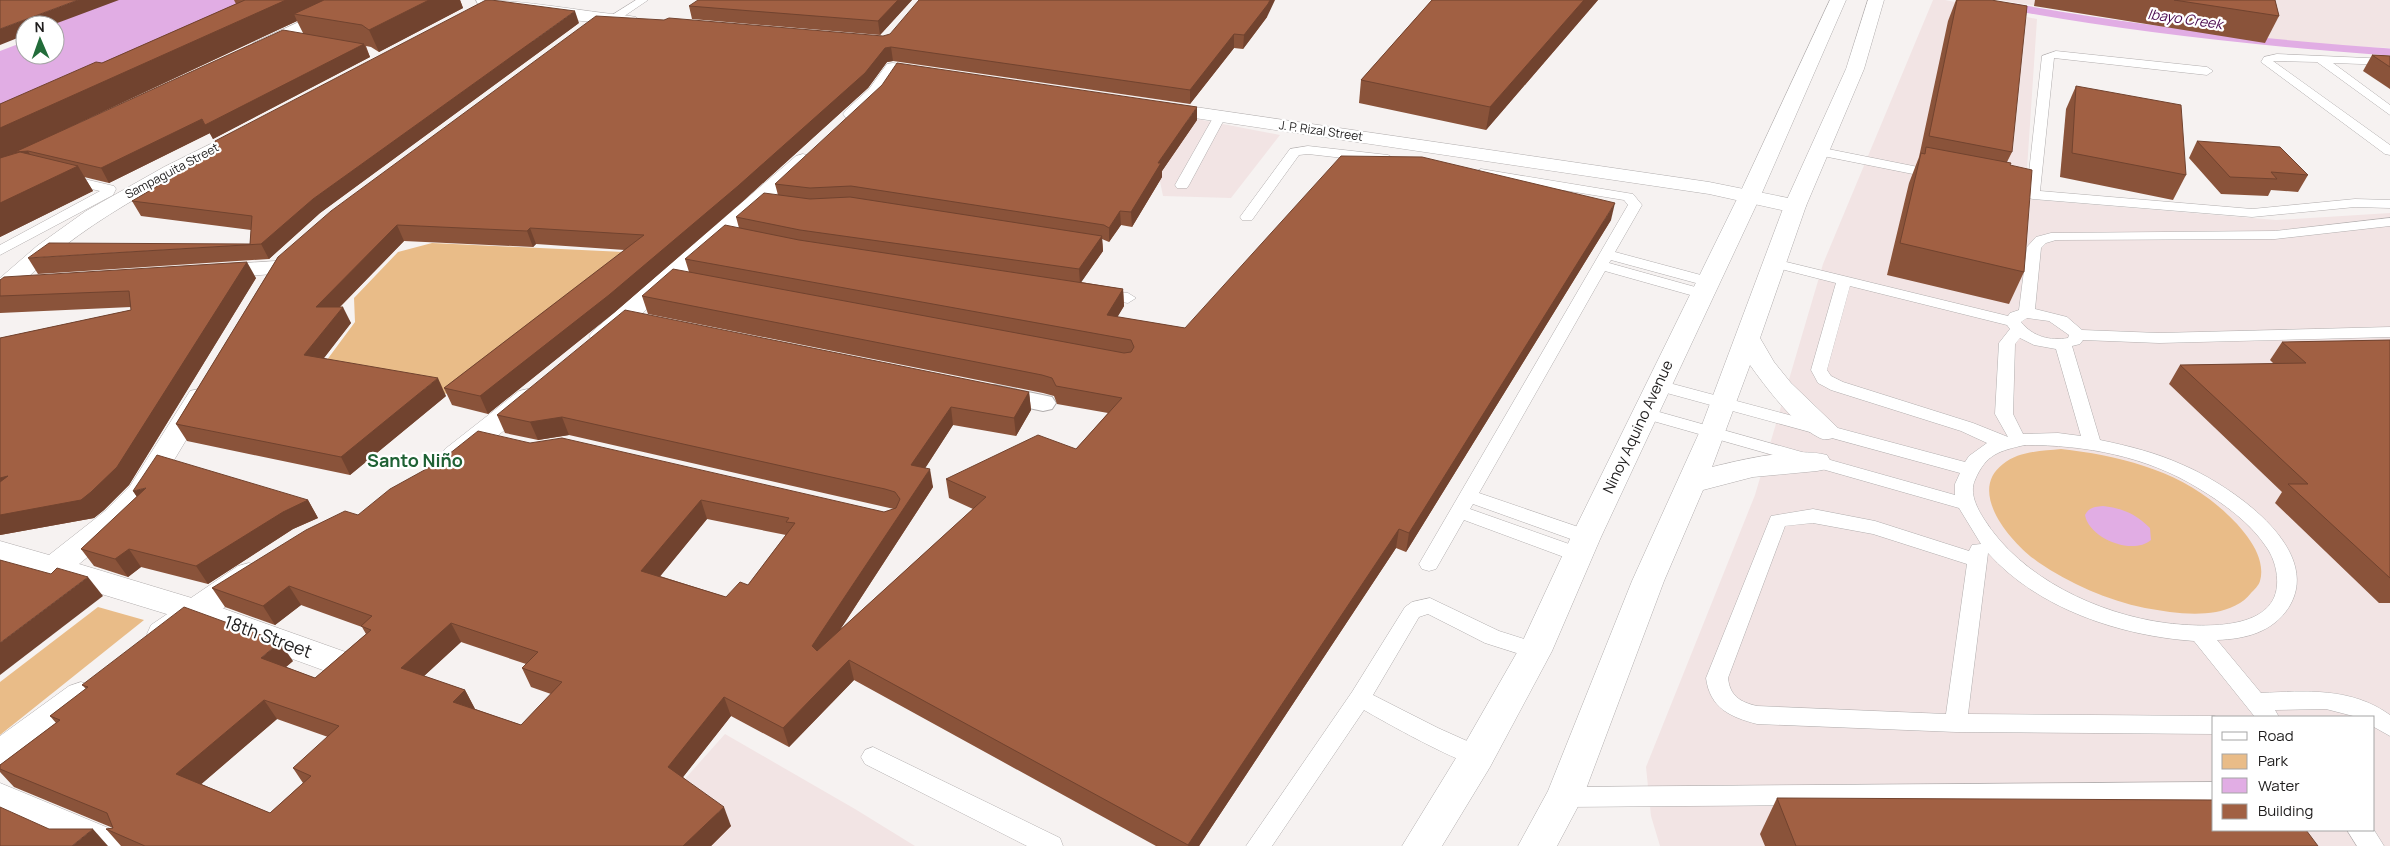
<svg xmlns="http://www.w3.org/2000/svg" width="2390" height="846" font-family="Manrope,sans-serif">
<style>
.built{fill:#f2e4e4;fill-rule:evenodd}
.green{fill:#e9bc88}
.water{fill:#e1ade4}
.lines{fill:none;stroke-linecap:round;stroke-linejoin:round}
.stream{stroke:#e1ade4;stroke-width:7}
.service-casing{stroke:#b2aeae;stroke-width:1}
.pedestrian-casing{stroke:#b2aeae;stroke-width:2}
.minor-casing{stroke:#b2aeae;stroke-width:1}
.tertiary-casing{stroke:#b2aeae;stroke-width:1}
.primary-casing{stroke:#b2aeae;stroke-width:1}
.service{fill:#fff;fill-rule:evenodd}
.pedestrian{fill:#fff;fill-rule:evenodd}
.minor{fill:#fff;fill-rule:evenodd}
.tertiary{fill:#fff;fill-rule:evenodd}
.primary{fill:#fff;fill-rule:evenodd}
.wall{fill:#8a533a;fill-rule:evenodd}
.shaded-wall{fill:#71432f}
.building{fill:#a16043;stroke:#71432f;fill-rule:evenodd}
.labels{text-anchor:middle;stroke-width:4.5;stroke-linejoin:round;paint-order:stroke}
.far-street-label{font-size:12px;fill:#1f1d1d;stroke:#fff}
.far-water-label{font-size:14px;font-style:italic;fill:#48074d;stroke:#fff}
.street-label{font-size:15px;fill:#1f1d1d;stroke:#fff}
.quarter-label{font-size:18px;font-weight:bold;fill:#1e6134;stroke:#fff}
.near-street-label{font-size:18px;fill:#1f1d1d;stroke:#fff}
</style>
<rect width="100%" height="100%" fill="#f6f2f1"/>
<g class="built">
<path d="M1933,0H1945L2037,19L2025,199L2276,220L2390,213V846H1660L1651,816L1646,767L1755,495L1823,264ZM2214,717H2374V830H2214Z"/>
<path d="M2000,0H2390V48L2265,43Z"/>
<path d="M1145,109L1280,135L1231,198L1163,196Z"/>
<path d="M725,734L855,809L915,846H625Z"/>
</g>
<g class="green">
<path d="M432,243L645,253L454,395L318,372L355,322L354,298L398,252Z"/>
<path d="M2061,449C2116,455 2175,469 2218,506C2237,522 2268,553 2260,581C2259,585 2254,590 2251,593C2244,603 2228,610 2216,612C2192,616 2168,612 2145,608C2107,600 2070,584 2038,562C2012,544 1966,492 2003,464C2019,451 2042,451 2061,449Z"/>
<path d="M98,607L144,620L0,735V682Z"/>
</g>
<g class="water">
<path d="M113,0H266L0,118V51L21,43L25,36V55H55V25H52Z"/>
<path d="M2103,506C2122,508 2136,514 2150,528L2151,540C2132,556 2089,538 2085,515C2089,507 2095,507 2103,506Z"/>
</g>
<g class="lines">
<path class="stream" d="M2014,7C2139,30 2264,43 2390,52"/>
<defs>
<g id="service">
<path d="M636,0H648L617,21H609V17Z"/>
<path d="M2056,51L2207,67L2213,71L2207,75L2054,58L2040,191L2252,209L2355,199L2390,200V208L2355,207L2252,217L2033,199L2002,193L2000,190L2002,187L2027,190L2042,56Z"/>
<path d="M2277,54L2390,59V65L2333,63L2390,105V115L2317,62L2273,61L2390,145V155L2385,154L2261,62L2264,57Z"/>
<path d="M1220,112L1226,116L1189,185L1187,188H1177L1175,185L1214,116Z"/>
<path d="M1308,146L1388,155L1395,159L1388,163L1308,154L1299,155L1252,220H1242L1240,217L1290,149Z"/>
<path d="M1818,147L1938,171L1945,175L1938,179L1813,154L1811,151Z"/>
<path d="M1481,169L1633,194L1642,205L1615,252L1712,278L1715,281L1707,286L1611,260L1609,263L1706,290L1709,293L1701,298L1605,271L1479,493L1593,532L1596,537L1593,542L1586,544L1579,542L1473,504L1470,509L1586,550L1589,555L1586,560L1579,562L1572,560L1464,520L1436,569L1429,571L1422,569L1419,564L1628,205L1624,200L1476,176L1474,173Z"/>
<path d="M67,175L114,186L116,189L113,195L0,255V245L100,191L62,182L60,179Z"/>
<path d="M2390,218V226L2275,239L2056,240L2046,243L2041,248L2035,309L2067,317L2082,330L2159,333L2390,327V337L2159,343L2083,340L2080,344L2072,346L2100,440C2129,446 2157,453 2183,465C2228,484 2325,548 2289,607C2273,632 2246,639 2217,640L2261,693C2306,691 2351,687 2390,715V736L2374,727V717H2357L2326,709L2275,710L2279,717H2255L2194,641C2121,636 2038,609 1988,553L1968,714L2214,716L2218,717H2214V734L1956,732L1757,724C1730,717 1710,708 1706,678L1771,516L1813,509L1875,521L1969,551L1972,545L1981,544L1959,508L1639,417L1636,413L1639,409L1645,408L1955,495V484L1960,473L1652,389L1650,385L1652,381L1658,380L1965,462L1969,456L1987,443L1961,431L1831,390L1818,383L1811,370L1836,283L1769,266L1767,263L1769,260L1774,259L2008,316L2010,313L2019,310L2027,247L2036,237L2051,233L2275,231ZM1850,286L2007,325L2010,329L1999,343L1995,414L2008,437L1973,423L1843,382L1831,376L1827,370ZM2027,318L2049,321L2069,335L2068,338C2050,341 2033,337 2021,322ZM2020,338L2034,345L2056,349L2081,436L2058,433L2023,434L2013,414L2015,344ZM2025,445C2085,445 2146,456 2198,488C2223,503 2251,523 2267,548C2274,558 2278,573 2277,585C2274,632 2199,627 2166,623C2098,614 2021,578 1984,519C1977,508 1969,493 1975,480C1986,454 1999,451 2025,445ZM1813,523L1873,534L1967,564L1946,714L1757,706C1740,702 1730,696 1728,678L1785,526Z"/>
<path d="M1101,290L1128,293L1136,298L1128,303L1096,298L1093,295Z"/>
<path d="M1430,598L1499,631L1543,645L1546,651L1543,657L1535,659L1485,643L1428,614L1419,617L1373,695L1438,728L1485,749L1489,756L1485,763C1483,764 1480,765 1478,765C1463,766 1381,720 1364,710L1272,846H1246L1352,692L1405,607L1412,602Z"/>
<path d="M873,747L1060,838L1063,846H1027L865,764L861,757L865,750Z"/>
<path d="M2214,782V802L1564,807L1556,804L1552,797L1556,790L1564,787Z"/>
<path d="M2347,830H2374L2384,846H2357Z"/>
</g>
<path id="pedestrian" d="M995,385L1052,397L1056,403L1052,409L1043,411L986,399L982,393L986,387Z"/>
<g id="minor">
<path d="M347,0H369L367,4L265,51H253L250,47L253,43Z"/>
<path d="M251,124L258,126L261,130L258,134C171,179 75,223 9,297L0,299V278L37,246L86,211L164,167Z"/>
<path d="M276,261L284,263L288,268L284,273L214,279L206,277L202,272L206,267L214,265Z"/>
<path d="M199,389L208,391L212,397L150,500L127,525L79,564L205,602L354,655L359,664L354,673L342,677L183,619L0,563V541L49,555L105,511L130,486L190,391Z"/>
<path d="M0,783L123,834L128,846H68L0,816Z"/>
</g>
<g id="tertiary">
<path d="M476,0C527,0 579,11 630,16L636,17L639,21L636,25L630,26L563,19L484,5L478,4Z"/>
<path d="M893,63L899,64L902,68L883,97L860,118H846L843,114L846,110L869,89L887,64Z"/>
<path d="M1161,102L1709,182L1803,201L1806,206L1803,211L1795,213L1709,194L1154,112L1151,108L1154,104Z"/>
<path d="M803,154L810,156L813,160L810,164L611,341L602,344L593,341L589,336L593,331L796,156Z"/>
<path d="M528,389L537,391L541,397L537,403L465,463L455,465L445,463L441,456L445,449L519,391Z"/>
<path d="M249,563L260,566L265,574L260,582L175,643L163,646L151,643L147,634L151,625L238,566Z"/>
<path d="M81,682L93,686L98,696L93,706L13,767L0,771V736L69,686Z"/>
</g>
<g id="primary">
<path d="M1830,0H1846L1761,195L1601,537L1552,651L1490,767L1442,846H1402L1464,745L1519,649L1571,537L1739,195Z"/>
<path d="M1868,0H1884L1864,69L1806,206L1760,338L1774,362L1791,383L1841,431L1837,437C1830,439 1824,441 1818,437C1795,426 1765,386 1750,365L1712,467C1744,459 1795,447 1827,455L1831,462L1827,469L1817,471L1753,477L1703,490L1664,581L1583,797L1557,846H1518L1548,791L1632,581L1699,433L1784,206L1846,69Z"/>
</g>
</defs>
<use href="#service" class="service-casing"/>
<use href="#pedestrian" class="pedestrian-casing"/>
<use href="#minor" class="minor-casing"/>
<use href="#tertiary" class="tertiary-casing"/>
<use href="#primary" class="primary-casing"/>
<use href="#service" class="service"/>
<use href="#pedestrian" class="pedestrian"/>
<use href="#minor" class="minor"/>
<use href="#tertiary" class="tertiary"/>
<use href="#primary" class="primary"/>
</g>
<g class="wall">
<path d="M234,0H460L463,8L379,52L371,47L366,46L370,57L213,139L210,133L109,183L84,177L93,191L0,237V104L102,63L236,4ZM297,21L303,33L64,130Z"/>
<path d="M912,0L880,35L692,19L689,6Z"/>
<path d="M1432,0H1598L1486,130L1359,103L1361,80Z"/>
<path d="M1956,0H1991L2012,152L2007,162L2010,165L2024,272L2009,304L1887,275L1909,183L1919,157L1948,21Z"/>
<path d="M2035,0H2275L2279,16L2265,43L2034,6Z"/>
<path d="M1267,17L1243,49L1234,48L1190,104L893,61L887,62L868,88L742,202L615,312L488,414L452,405L444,388L625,250L536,244L533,247L404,241L340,307L351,323L324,358L446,396L350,475L187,441L176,424L278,257L883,36Z"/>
<path d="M579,23L320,213L269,259L38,274L28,258L250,244L251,230L141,216L132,201Z"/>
<path d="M2372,55L2390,56V89L2363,71Z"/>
<path d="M2076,86L2186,175L2173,200L2060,177L2066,109Z"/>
<path d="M1197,120L1162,171V177L1132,227L1121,225L1109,242L1102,239L1103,251L1081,282L1123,289L1124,306L1117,317L1185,328L1611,220L1406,552L1396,548L1199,846H1156L854,680L789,747L731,716L683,777L731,826L711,846H121L106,829L113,828L14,787L0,772V765L56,723L50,716L86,689L82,685L293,661L286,667L315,678L366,634L362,627L301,605L275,625L225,607L212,588L358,515L530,443L884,512L894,509L569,435L538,440L505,433L497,415L1029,392L1031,410L1016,436L953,425L925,468L933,487L840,630L973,509L949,498L946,479L1076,449L1108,413L1057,404L1054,396L1043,393L648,314L642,296L689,272L685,259L739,228L736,217L778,195L775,184ZM707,519L786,535L748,585L726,597L660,576ZM461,642L526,664L522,668L531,687L551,694L521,725L475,709L465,690L424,676ZM277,719L328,737L293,768L303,783L270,813L201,784Z"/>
<path d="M2197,141L2308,175L2298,192L2271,190L2268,196L2221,194L2189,158Z"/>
<path d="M256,278L129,485L104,510L94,518L0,535V338L131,310V307L0,313V280Z"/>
<path d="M2390,340V603H2379L2275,503L2282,492L2169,384L2180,365L2274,364L2270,360L2282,342Z"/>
<path d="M133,491L308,500L318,518L293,529L208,584L141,567L128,577L94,566L81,549L137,497Z"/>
<path d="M1777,798L2318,846H1765L1760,834Z"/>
</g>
<g class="shaded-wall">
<path d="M78,0H119L52,25H25V35L0,45V29Z"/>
<path d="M286,0H343L294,14L297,21L16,152L28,151L36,165L24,167L15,153L0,160V128Z"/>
<path d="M429,0H460L463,8L379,52L369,30Z"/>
<path d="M898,0H912L880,35L878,21Z"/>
<path d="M1270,0H1275L1267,17L1243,49L1244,35Z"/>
<path d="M1584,0H1598L1486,130L1490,107Z"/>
<path d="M575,11L579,23L320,213L269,259L261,244L313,199Z"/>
<path d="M1234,34V48L1190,104V90Z"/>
<path d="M364,44L370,57L213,139L205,125Z"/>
<path d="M891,47L893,61L887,62L868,88L742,202L615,312L488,414L480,396L885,48Z"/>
<path d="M1197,107V120L1162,171V177L1132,227L1131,212L1158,163Z"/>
<path d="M202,119L210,133L109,183L101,168Z"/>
<path d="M78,166L93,191L0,237V203Z"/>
<path d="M1615,203L1611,220L1406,552L1409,533Z"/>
<path d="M1120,211L1121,225L1109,242V228Z"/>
<path d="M397,225L404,241L324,323L316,307Z"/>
<path d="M530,228L536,244L533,247L527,231Z"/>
<path d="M1102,236L1103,251L1080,284L1079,269Z"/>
<path d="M247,262L256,278L129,485L104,510L94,518L0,535V515Z"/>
<path d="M1123,289L1124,306L1108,333L1107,315Z"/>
<path d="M343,307L351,323L313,372L304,355Z"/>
<path d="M438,378L446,396L350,475L341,457Z"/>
<path d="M1029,392L1031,410L1016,436L1014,418Z"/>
<path d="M951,407L953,425L915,484L911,465Z"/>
<path d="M562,417L569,435L538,440L530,422Z"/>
<path d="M930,469L933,487L817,665L812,646Z"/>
<path d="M8,476L0,499V478Z"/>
<path d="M146,488L145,508L133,491Z"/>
<path d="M308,500L318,518L293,529L208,584L196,566L283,512Z"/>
<path d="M701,500L707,519L649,590L641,571Z"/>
<path d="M1399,529L1396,548L1199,846H1188V845Z"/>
<path d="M129,549L141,567L128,577L115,559Z"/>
<path d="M88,577L103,596L0,675V643Z"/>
<path d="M289,586L301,605L275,625L263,606Z"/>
<path d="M451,623L461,642L412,687L401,668Z"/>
<path d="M280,642L293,661L274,677L261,658Z"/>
<path d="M849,660L854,680L789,747L783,728Z"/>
<path d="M465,690L475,709L453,702Z"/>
<path d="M724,697L731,716L676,786L668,767Z"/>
<path d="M264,700L277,719L191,793L176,774Z"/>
<path d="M724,807L731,826L711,846H683Z"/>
<path d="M93,829L108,846H72Z"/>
</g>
<g class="building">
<path d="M0,0H78L0,29Z"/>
<path d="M245,0H286L0,128V104L96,62L102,63Z"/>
<path d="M324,0H429L369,30L362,25L294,14Z"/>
<path d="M486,0H491L575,11L313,199L261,244L28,258L49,243L250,244L252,216L132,201L219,150L215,141Z"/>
<path d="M698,0H898L878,21L689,6Z"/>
<path d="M919,0H1270L1268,4L1244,35L1234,34L1190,90L891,47L885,48L865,73L738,186L609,295L480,396L444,388L644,235L530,228L527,231L397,225L316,307H343L304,355L438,378L341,457L176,424L278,257L331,211L596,16L664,20L669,18L883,36L890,34Z"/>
<path d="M1432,0H1584L1490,107L1361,80Z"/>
<path d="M1957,0H1991L2027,6L2012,152L1929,136Z"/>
<path d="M2174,0H2275L2279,16Z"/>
<path d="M283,30L364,44L205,125L202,119L101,168L28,151L15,152Z"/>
<path d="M2372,55L2390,56V67Z"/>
<path d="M897,63L1197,107L1158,163H1161L1131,212L1120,211L1109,228L1104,225L851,186L810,188L775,184L882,85Z"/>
<path d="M2076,86L2181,105L2186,175L2072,153Z"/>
<path d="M2197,141L2280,147L2308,175L2271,172L2277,179L2230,177Z"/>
<path d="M1926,147L2011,163L2010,165L2032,170L2024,272L1900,243L1921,153L1925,154Z"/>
<path d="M20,152L78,166L0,203V158Z"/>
<path d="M1341,156L1422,157L1615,203L1409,533L1399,529L1188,845L849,660L783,728L724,697L668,767L724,807L683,846H145L106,829L113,828L107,813L0,769V765L60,720L50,716L88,687L82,685L184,607L280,642L261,658L315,678L371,630L361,626L372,616L289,586L263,606L212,588L306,530L345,511L358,515L390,489L439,462L478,431L530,443L562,438L884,512L896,508L900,499L895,492L885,489L562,417L530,422L497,415L625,310L1029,392L1014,418L951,407L911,465L930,469L812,646L817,651L986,497L946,479L1038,435L1076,449L1122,398L1056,386L1052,378L1042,375L642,296L673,269L1124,353L1131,352L1134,347L1131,340L685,259L725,225L799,240L1123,289L1107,315L1185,328ZM701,500L789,518L786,522L795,523L748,585L740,582L726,597L641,571ZM451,623L538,652L522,668L562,682L521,725L453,702L465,690L401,668ZM264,700L339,726L293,768L311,776L270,813L176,774Z"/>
<path d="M764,193L810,199L850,197L1102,236L1079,269L800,230L736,217Z"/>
<path d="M247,262L117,467L91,492L81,500L0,515V482L8,476L0,478V338L131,310L129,291L0,296V280L4,277Z"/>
<path d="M2390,340V578L2288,484H2308L2180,365L2306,363L2282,342Z"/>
<path d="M157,455L308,500L283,512L196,566L129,549L115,559L81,549L146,488L133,491Z"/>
<path d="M0,560L51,574L57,568L88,577L0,643Z"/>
<path d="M1777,798L2214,800V830H2306L2318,846H1796Z"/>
<path d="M0,807L49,829H93L72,846H0Z"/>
</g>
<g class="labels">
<g class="far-street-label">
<text transform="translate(1321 131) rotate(8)" y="4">J. P. Rizal Street</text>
<text transform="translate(172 171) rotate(-28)" y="4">Sampaguita Street</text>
</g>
<g class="far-water-label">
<text transform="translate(2185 19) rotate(8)" y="5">Ibayo Creek</text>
</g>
<g class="street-label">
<text transform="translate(1638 427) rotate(-65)" y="5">Ninoy Aquino Avenue</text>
</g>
<g class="quarter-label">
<text x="415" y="467">Santo Niño</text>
</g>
<g class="near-street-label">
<text transform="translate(268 637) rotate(20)" y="6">18th Street</text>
</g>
</g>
<rect x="2212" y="716" width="162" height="115" fill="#ffffff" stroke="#a5a5a5"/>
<rect x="2222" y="732" width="25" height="8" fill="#ffffff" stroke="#a5a5a5"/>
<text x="2258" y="741" font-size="15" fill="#1f1d1d">Road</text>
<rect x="2222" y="754" width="25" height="15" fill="#e9bc88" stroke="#a5a5a5"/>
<text x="2258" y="766" font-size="15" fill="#1f1d1d">Park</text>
<rect x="2222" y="778" width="25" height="15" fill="#e1ade4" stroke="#a5a5a5"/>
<text x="2258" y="791" font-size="15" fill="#1f1d1d">Water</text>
<rect x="2222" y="804" width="25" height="15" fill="#a16043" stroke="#a5a5a5"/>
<text x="2258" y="816" font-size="15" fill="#1f1d1d">Building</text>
<g transform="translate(40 40) rotate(358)"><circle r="24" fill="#ffffff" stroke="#a5a5a5"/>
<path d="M0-4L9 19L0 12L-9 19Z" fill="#226c3a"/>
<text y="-8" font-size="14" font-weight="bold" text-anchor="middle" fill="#1f1d1d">N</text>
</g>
</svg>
